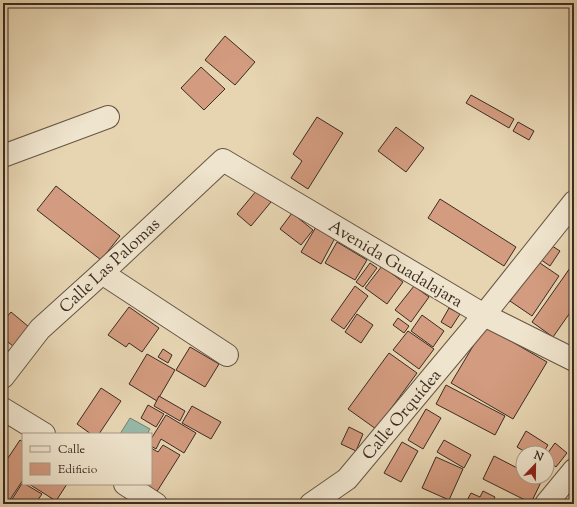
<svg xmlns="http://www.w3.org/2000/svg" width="577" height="507" font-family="'Sorts Mill Goudy',serif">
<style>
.water{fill:#97b9a9;stroke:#738173}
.building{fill:#d39b7f;stroke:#3c2c22}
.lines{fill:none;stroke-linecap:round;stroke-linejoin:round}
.minor-casing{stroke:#675646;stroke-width:24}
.minor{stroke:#efe4cd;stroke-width:22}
.labels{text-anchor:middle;stroke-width:3;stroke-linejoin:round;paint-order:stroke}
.street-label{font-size:17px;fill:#3c2c22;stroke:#efe4cd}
</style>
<rect width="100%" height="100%" fill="#e7d5b2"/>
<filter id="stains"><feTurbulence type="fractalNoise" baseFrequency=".005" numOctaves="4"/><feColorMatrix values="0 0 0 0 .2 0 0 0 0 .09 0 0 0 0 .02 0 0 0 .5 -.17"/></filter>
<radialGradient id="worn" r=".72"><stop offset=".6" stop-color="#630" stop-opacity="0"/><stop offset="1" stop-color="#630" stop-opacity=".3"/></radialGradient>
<path class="water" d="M130,418L150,429L147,434H120Z"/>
<g class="building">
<path d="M225,36L255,62L235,85L205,60Z"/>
<path d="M201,67L225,89L204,110L181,88Z"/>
<path d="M471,95L514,119L509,128L466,103Z"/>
<path d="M317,117L343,133L308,189L291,178L302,161L293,154Z"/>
<path d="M518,122L534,131L529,140L513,131Z"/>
<path d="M396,127L424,148L406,172L378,151Z"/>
<path d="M56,186L120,236L101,260L37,210Z"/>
<path d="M257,190L271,202L251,226L237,214Z"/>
<path d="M440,199L516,247L504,266L428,218Z"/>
<path d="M292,213L313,230L301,245L280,229Z"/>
<path d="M316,227L335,238L321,264L301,252Z"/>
<path d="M337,242L367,260L355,280L325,263Z"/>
<path d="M549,244L560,251L550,266L540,259Z"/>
<path d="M537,261L559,276L532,316L510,301Z"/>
<path d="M370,263L377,268L363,287L356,282Z"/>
<path d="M382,266L403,282L387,304L365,288Z"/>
<path d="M570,268L574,270V307L553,337L532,322Z"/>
<path d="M355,286L368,296L344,329L331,320Z"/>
<path d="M414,286L429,297L411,322L395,310Z"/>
<path d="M129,307L159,328L142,352L129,343L126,347L108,335Z"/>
<path d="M449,308L460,314L451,328L441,322Z"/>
<path d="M11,312L29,327L13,346L3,338V321Z"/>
<path d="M357,314L373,325L361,343L345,332Z"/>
<path d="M422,315L444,331L433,347L411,331Z"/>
<path d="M398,318L409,326L404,333L393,325Z"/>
<path d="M485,326L547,362L513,419L451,383Z"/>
<path d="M408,331L434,349L419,369L393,350Z"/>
<path d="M3,346L11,353L3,363Z"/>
<path d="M190,347L219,364L205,387L176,370Z"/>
<path d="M163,349L172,355L168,363L158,357Z"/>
<path d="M389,353L417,373L376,429L348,409Z"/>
<path d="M147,354L175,370L157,401L129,384Z"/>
<path d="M446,385L505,416L495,435L436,404Z"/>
<path d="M101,388L121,401L99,434H91L77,424Z"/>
<path d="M159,396L185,411L180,421L154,406Z"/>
<path d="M148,405L164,414L156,427L141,418Z"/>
<path d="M192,406L221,422L211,439L182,423Z"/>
<path d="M426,409L441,418L423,449L408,440Z"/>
<path d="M166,415L196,433L184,453L161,439L156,449L151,446V439Z"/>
<path d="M349,427L363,434L356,451L341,444Z"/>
<path d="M526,431L548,445L543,453H527L517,447Z"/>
<path d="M20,440L23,442V480L7,504H3V454L8,458Z"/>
<path d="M444,440L471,455L464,468L437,452Z"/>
<path d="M402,442L418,451L401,482L384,473Z"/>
<path d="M555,443L567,453L556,467L547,460V454Z"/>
<path d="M163,445L180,455L156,493L142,484H151V448L158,452Z"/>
<path d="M494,456L523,471V477H536L542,480L531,503L483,479Z"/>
<path d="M436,457L463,469L449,500L422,488Z"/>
<path d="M23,482V484H25L42,494L35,504H9Z"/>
<path d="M29,484H67L56,501Z"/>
<path d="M483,491L495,497L491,504H465L471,493L480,497Z"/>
<path d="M515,499L524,504H513Z"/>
</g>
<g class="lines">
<defs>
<g id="minor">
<path d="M3,156L108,117"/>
<path d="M102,273L227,355"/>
<path d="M3,377L40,329L102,273L223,160L484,315L574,360"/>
<path d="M3,409L44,434"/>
<path d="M125,484L156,504"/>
<path d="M311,504L347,479L484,315L574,202"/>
<path d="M546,504L574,470"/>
</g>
</defs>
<use href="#minor" class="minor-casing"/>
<use href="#minor" class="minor"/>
</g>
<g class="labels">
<g class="street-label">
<text transform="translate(396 263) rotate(31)" y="6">Avenida Guadalajara</text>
<text transform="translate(109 265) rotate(-43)" y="6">Calle Las Palomas</text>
<text transform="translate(401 414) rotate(-50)" y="6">Calle Orquídea</text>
</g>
</g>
<rect width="577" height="507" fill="none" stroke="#e7d5b2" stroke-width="16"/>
<rect x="4" y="4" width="569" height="499" fill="none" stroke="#3c2c22" stroke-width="2"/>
<rect x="8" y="8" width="561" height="491" fill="none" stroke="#3c2c22"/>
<rect x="22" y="433" width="130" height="52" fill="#efe4cd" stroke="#a79a89"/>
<rect x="30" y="446" width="20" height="6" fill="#efe4cd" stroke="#a79a89"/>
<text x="58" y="453" font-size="12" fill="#3c2c22">Calle</text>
<rect x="30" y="463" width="20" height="12" fill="#d39b7f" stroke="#a79a89"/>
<text x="58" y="473" font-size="12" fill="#3c2c22">Edificio</text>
<g transform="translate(535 465) rotate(22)"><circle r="19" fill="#efe4cd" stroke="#a79a89"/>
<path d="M0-3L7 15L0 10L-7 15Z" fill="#8f2418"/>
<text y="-6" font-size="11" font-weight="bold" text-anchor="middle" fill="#3c2c22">N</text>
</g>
<rect width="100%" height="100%" filter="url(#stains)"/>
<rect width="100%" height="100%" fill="url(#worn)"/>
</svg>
